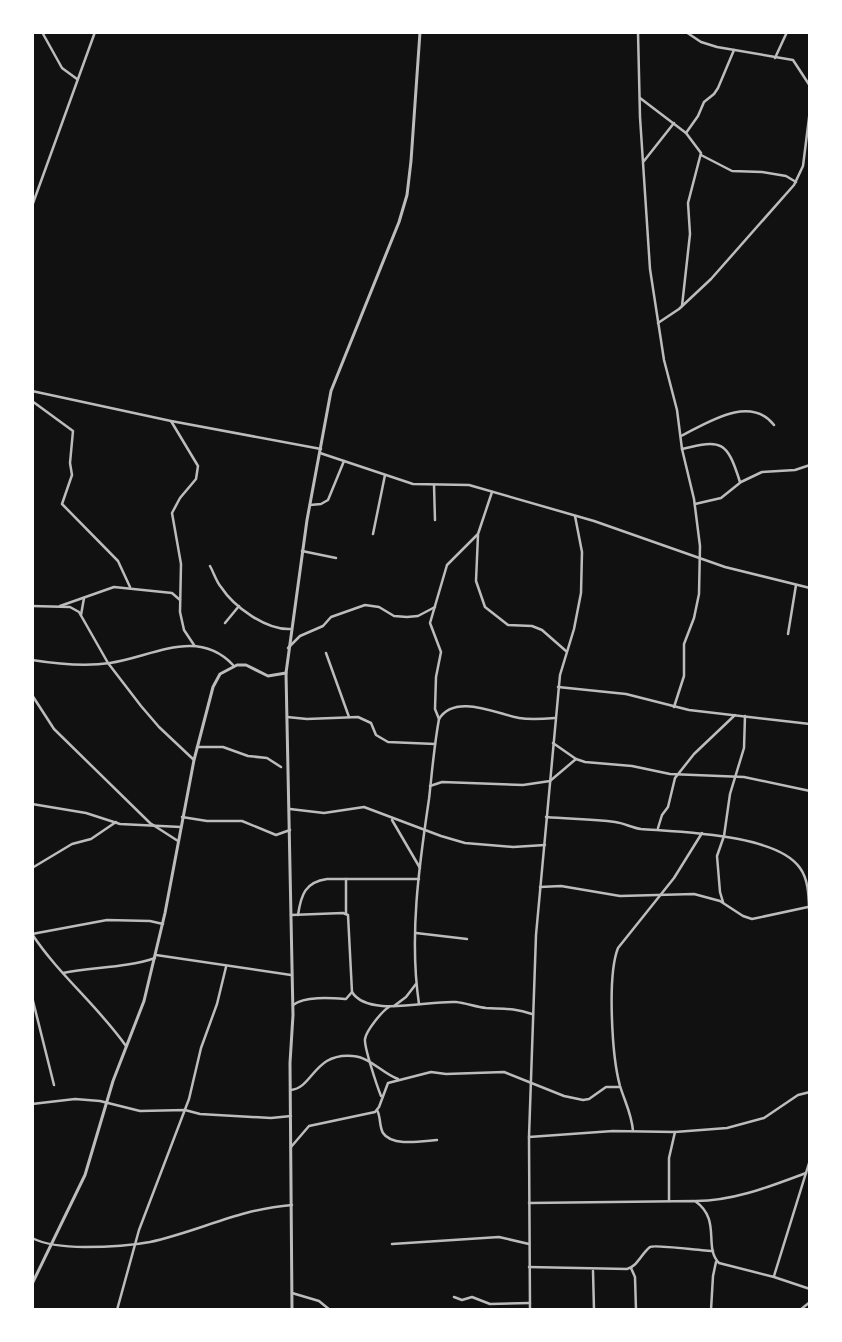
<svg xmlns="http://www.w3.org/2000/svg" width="842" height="1342" font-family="Manrope,sans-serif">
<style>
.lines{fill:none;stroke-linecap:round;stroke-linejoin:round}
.minor{stroke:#bcbcbc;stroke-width:2.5}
.tertiary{stroke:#bcbcbc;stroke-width:3}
</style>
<rect width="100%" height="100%" fill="#111"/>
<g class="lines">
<g class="minor">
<path d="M42,32L62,68L77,79"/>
<path d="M638,32L640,117L650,269L664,360L677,410L682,449L694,499L700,546L699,594L694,618L684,644V676L674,707"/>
<path d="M686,32L701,42L717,47L793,60L810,86"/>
<path d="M775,58L787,32"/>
<path d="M640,98L686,133L701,153L688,203L690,234L682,306"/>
<path d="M686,133L698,116L704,102L714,94L718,88L734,50"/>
<path d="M701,155L732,171L762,172L786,176L796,182"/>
<path d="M644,161L674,123"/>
<path d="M32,206L95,32"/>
<path d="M658,323L679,309L711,279L794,185L803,166L810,110"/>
<path d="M32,391L171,421L321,449"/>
<path d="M32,401L73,431L70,463L72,475L62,504L118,561L130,587"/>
<path d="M171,421L198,466L196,479L180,498L172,513L181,564L180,612L184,630L194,645"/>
<path d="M681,436C707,423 750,394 774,425"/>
<path d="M682,449C722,439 727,441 740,482"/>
<path d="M320,453L413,484L469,485L594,521L725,567L810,588"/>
<path d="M434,485L435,520"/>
<path d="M695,504L721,498L741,482L762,472L795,470L810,465"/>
<path d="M310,505L321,504L328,500L344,461"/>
<path d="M373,534L385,475"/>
<path d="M478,535L476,581L485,607L508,625L532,626L542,630L566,651"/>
<path d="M302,551L336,558"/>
<path d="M210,566C214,573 216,581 221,587C234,607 266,630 290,629"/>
<path d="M32,606L70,607L79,612L108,663L141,706L159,727L194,760"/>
<path d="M60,606L114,587L172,593L180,600"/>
<path d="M81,615L84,598"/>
<path d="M225,623L239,606"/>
<path d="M788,634L796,585"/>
<path d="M288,648L300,636L323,626L331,617L365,605L379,607L394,616L407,617L418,616L435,607"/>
<path d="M326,653L349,717"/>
<path d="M32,660C57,664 85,667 110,663C152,657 197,627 233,665"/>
<path d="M558,687L626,694L689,710L810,724"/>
<path d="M32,695L54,729L150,823L178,841"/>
<path d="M287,717L307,719L358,717L371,723L376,735L388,742L435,744"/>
<path d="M439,719L435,709L436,677L441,652L430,623L447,565L478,534L492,492"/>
<path d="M553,743L576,759L585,762L632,766L670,774L744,777L810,791"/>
<path d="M197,747H223L248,756L267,758L281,767"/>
<path d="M430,786L442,782L523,785L550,781L576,759"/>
<path d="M32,804L86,813L120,824L181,827"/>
<path d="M290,809L324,813L364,807L441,836L465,843L513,847L545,845"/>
<path d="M182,817L207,821H242L276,835L290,830"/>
<path d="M546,817C569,819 592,819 615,822C624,823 632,828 641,829C679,832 777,834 800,868C811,883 808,906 810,924"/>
<path d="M392,820L420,868"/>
<path d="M658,828L662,815L668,807L675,778L694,754L735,715"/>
<path d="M32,868L72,844L91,839L116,822"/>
<path d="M346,879V913"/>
<path d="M540,887L561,886L620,896L694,894L720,901L743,916L752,919L808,907"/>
<path d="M723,902L720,892L717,856L724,836L730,794L744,748L745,716"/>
<path d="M291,915L343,913L348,915L352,992C368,1018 429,1000 456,1002C466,1003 476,1007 486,1008C504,1009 514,1008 532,1014"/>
<path d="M298,915C301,895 305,882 327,879H419"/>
<path d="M416,933L467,939"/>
<path d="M32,934C59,975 98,1006 126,1046"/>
<path d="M32,934L107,920L150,921L163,924"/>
<path d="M156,955L291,975"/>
<path d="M63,973C93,967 126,968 155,958"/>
<path d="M32,997L54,1085"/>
<path d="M419,1004C409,937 419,866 429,799C432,773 434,746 439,719C455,693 497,714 519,718C531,720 543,719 555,718"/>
<path d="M293,1005C305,996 331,998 346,999L352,992"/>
<path d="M394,1006L406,997L416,984"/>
<path d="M291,1090C313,1088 314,1052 353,1056C370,1057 383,1074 398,1079"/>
<path d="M381,1096C377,1086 364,1047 365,1039C366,1031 382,1011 389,1007"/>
<path d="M32,1104L75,1099L100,1101L140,1111L185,1110L200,1114L271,1118L291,1116"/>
<path d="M377,1110C381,1117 379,1126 383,1133C392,1147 423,1141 437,1140"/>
<path d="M633,1131C632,1115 625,1102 620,1086C612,1057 607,976 618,948L674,878L702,833"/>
<path d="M529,1137L613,1131L675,1132L727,1128L764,1118L798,1095L810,1092"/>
<path d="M291,1147L309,1126L375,1112L379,1107L388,1083L431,1072L446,1074L504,1072L564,1096L583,1100L589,1099L606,1087H620"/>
<path d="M669,1201V1158L675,1132"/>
<path d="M696,1201C734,1201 771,1186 806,1173"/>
<path d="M529,1203L695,1201C722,1220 703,1247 719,1263L774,1277L810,1289"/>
<path d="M32,1238C48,1246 67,1247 85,1247C107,1247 129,1246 150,1242C200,1231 239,1209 292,1205"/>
<path d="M392,1244L499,1237L529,1244"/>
<path d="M529,1267L627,1269C638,1266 641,1254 650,1247C654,1244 702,1251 713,1251"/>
<path d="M631,1268L635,1277L636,1310"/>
<path d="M593,1271L594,1310"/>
<path d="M774,1276L810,1160"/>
<path d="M292,1293L319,1301L330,1310"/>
<path d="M454,1297L462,1300L472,1297L490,1304L530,1303"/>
<path d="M117,1310L139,1230L189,1099L201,1048L217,1004L226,967"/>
<path d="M530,1310L529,1137L536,935L560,675L574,629L581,593L582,552L575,516"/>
<path d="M711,1310L713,1276L716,1262"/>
<path d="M800,1310L810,1302"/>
</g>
<g class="tertiary">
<path d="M32,1284L85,1175L113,1081L144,1001L165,913L194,760L213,687L220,674L237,665H246L268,676L286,673"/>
<path d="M292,1310L290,1063L293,1015L286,673L307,520L331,391L399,222L407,195L411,161L420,32"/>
</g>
</g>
<rect width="842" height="1342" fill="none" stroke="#ffffff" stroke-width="68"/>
</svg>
